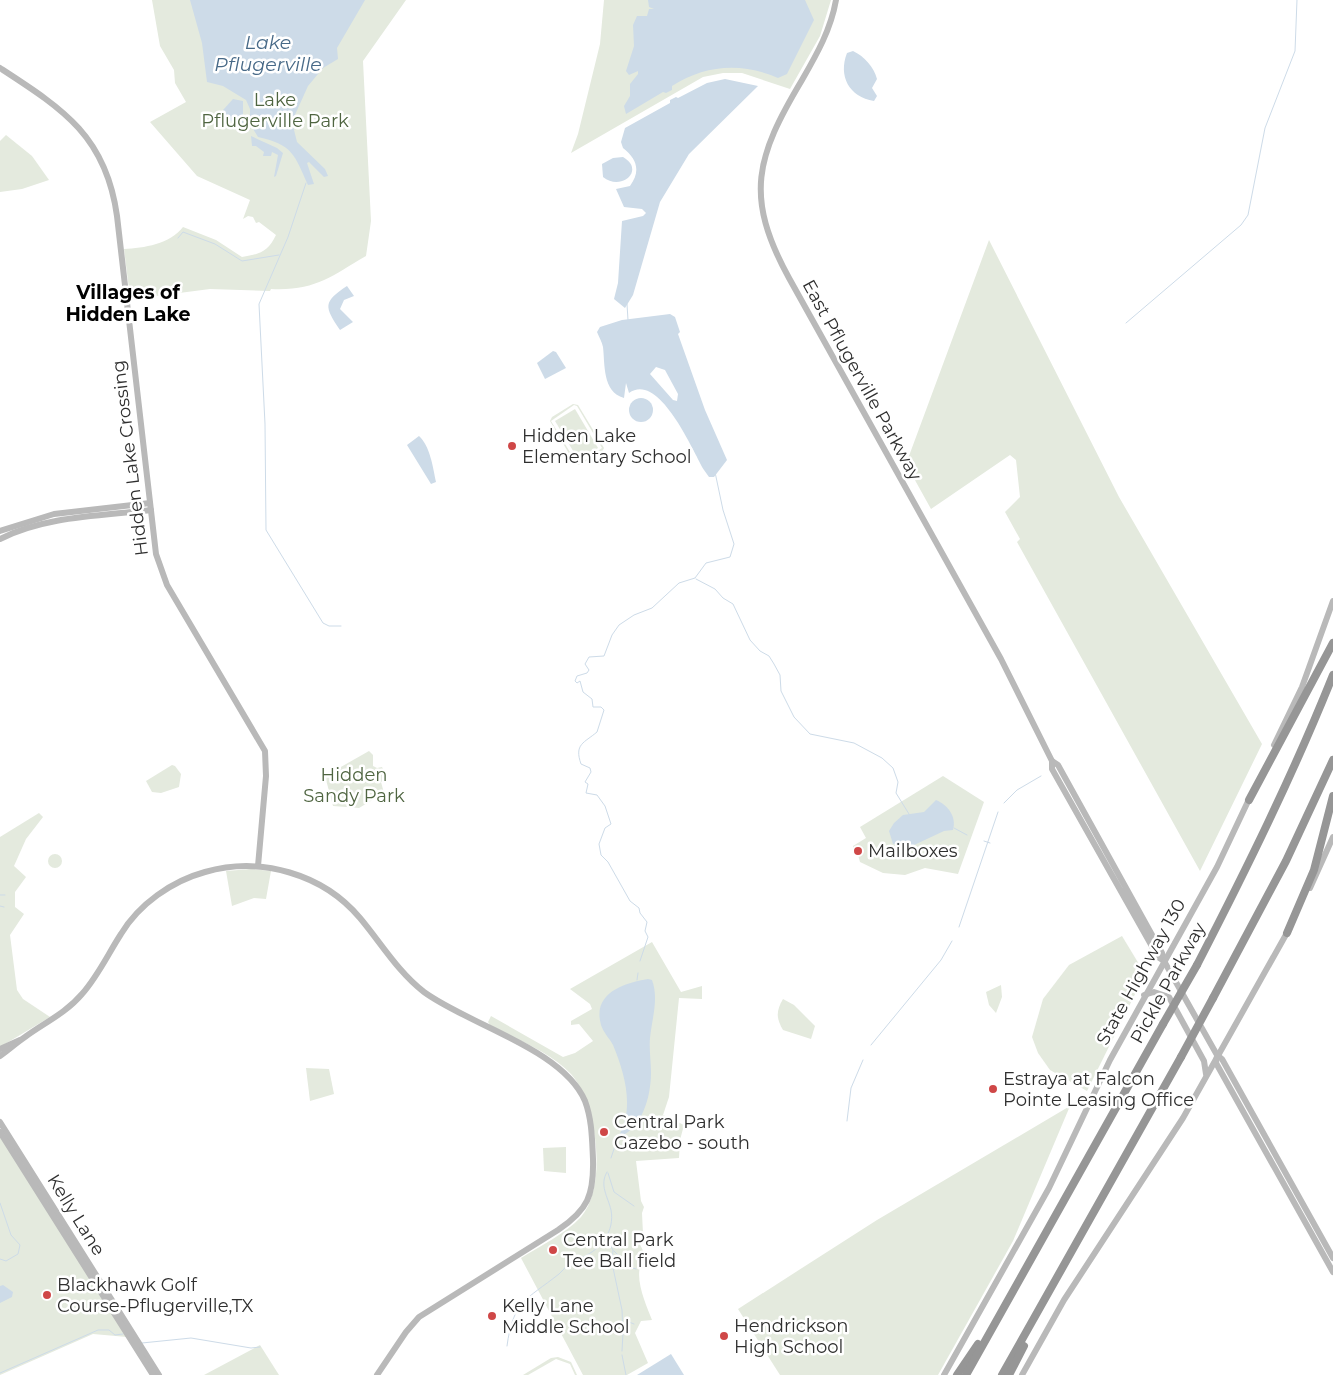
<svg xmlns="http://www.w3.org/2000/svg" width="1333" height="1375" font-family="Montserrat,sans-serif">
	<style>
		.green { fill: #e4eade; fill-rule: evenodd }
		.water { fill: #cddbe8; fill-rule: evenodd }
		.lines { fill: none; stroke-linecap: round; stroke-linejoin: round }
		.stream { stroke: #cddbe8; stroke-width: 1 }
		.secondary { stroke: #b9b9b9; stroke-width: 6 }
		.highway { stroke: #969696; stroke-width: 8 }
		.highway-bridge { stroke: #969696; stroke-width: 8 }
		.poi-dot { fill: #cf4747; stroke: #fff; stroke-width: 2 }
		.labels { text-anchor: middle; stroke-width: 5; stroke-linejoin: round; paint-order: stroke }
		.park-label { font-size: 18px; fill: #4f6541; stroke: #fff }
		.street-label { font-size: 18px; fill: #2f2f2f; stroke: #fff }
		.poi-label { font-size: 18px; fill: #2f2f2f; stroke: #fff; text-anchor: start }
		.water-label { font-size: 19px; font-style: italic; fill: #476987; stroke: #fff }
		.neighbourhood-label { font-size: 19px; font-weight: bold; fill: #000; stroke: #fff }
	</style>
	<rect width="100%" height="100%" fill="#fff"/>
	<!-- green -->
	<g class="green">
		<path d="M152,0H406L363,61L371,221L366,256C330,277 315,291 271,289L270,291L210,289L133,299L130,297L124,249C144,248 170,244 183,227L216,240L242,257C260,254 268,252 276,235L259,222L256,223L253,217L248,216L243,219L250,200L197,176L150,122L186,102L175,83L174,70L160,46Z"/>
		<polygon points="604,0 831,0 820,36 790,89 742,73 723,73 703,77 571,153 578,134 600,44"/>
		<polygon points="6,135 32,156 49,180 22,189 0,192 0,141"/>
		<polygon points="989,240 1119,497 1262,744 1200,871 1017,542 1020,539 1005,512 1020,497 1016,460 1010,455 931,509 906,464"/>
		<path d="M573,404L578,405L604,448L602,452L579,465L575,464L550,421L552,417ZM574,405L577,406L602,448L580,464L576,462L551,421Z"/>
		<polygon points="575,409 598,448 578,459 555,421"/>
		<polygon points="369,751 373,755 373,766 377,768 382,767 387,777 381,782 384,793 359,808 333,806 325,776"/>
		<polygon points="172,765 175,766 181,774 179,787 161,793 152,792 146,781"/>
		<polygon points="943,776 984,802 958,874 925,868 905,875 883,873 860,862 858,855 854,852 853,846 866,838 860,827"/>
		<polygon points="39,813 43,817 26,839 14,866 26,877 15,892 15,907 24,914 10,935 17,990 23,999 50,1017 0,1047 0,837"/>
		<circle cx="55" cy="861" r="7"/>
		<polygon points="251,869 271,871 266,899 254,898 232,906 226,871"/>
		<polygon points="1122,936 1145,974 1087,1091 1050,1070 1038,1053 1032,1037 1043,999 1069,965"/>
		<path d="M652,942L681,992L702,986V999L679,998L669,1097L663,1115L684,1125L680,1140L679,1158L636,1161L641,1201L644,1207L642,1213L643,1234L636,1236L646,1257C630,1271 646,1304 652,1320L641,1321L635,1333L648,1363L627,1375H583L521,1258C540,1246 565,1234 581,1217C608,1186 597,1103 571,1074C550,1052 517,1040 490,1025L488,1022L491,1016L563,1057L575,1053L593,1041L579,1024L571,1025V1021L592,1009L590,1004L570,989Z"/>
		<polygon points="1001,985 1002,997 996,1013 989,1005 986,992"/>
		<path d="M783,999L794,1005L815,1026L811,1039L783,1030C776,1018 776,1011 783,999Z"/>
		<polygon points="306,1068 329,1069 334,1094 310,1101"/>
		<polygon points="1070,1106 1013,1241 938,1375 780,1375 738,1309 877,1220"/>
		<polygon points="0,1132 127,1337 93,1334 0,1375"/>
		<polygon points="566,1147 566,1173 544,1171 543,1148"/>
		<polygon points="260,1345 279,1375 204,1375"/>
		<polygon points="558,1357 571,1362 577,1375 575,1375 570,1364 556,1359 528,1375 523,1375 551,1358"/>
	</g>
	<!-- water -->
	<g class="water">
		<path d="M190,0H365L337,48L338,59L323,68L308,86L294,117L293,126L297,142L325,169L328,176L324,177L309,162L307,163L314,184L308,185C294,154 293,145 258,137L250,124V109L246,100L223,86L207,82L202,43Z"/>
		<path d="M648,0H805L814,20L787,74L778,78C741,62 705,65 672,86V90L666,93L663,92L626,114L624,106L630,96V84L638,74V71L629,75L626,71L634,46L633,25L637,16H647L649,9H654L649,7Z"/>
		<path d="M853,51C864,56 874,67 877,79L872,88L877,96L874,101C849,97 838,76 847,53Z"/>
		<path d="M725,79L758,86L689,154L660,202L633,295L625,308L614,299L618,283L622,221L643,216L646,213L642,209L624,207L616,189L630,186C641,171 637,159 623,148L621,142L625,128L670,103V100L676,97L678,98L707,83Z"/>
		<polygon points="233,99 243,101 243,126 238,128 224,114 223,110"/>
		<polygon points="251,136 277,148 283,153 276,176 274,177 278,155 272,152 271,156 263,156 264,152 256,146 252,146"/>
		<path d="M623,157C646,170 621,192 603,177L602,164L613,158Z"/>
		<path d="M347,286L354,296L344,300L340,309L353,322L340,330C324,306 323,302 347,286Z"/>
		<path d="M670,314L675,317L680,332L678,334L705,410L727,460L714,477H709L704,470C693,451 659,371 629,393L626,383L624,398C602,392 605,363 603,347C602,342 599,337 597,332L600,327L622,320ZM656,367L665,370L678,394L677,401L673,400L650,374Z"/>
		<polygon points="553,351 556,352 566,368 545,379 537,363"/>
		<circle cx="641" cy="410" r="12"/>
		<path d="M419,436C430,446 433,467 436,482L431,484L407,445Z"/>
		<path d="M936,800C948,805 957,817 953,830L944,831L912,846L893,844L889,831L894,823L903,815L924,812Z"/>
		<path d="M648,979L652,980C659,999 652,1018 650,1038C649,1049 651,1061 651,1073C651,1096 642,1130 618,1137C635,1109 625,1074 613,1045C610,1039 603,1032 601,1025C592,993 624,983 648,979Z"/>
		<polygon points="3,1285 13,1292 12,1297 0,1303 0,1286"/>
		<polygon points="671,1354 684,1375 637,1375"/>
	</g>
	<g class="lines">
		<!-- stream -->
		<g class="stream">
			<polyline points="306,183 288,237 259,304 265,424 266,530 323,623 329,626 341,626"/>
			<polyline points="178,238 183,232 215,244 242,261 279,255"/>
			<polyline points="627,304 628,320"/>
			<polyline points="1126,323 1241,225 1248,215 1265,128 1295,51 1297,0"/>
			<polyline points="696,579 715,589 723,598 733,604 750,640 760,651 769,656 774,664 780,675 781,691 794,717 810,734 854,743 882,758 893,768 898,782 896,793 909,814"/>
			<polyline points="1004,803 1017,790 1041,776"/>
			<polyline points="954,828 967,835"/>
			<polyline points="984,841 990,843"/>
			<polyline points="0,895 5,895"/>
			<polyline points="0,906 4,907"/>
			<polyline points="959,927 998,812"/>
			<path d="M640,961L648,937L645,931L647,922L640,913L639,908L630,901L608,862L601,855L599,844L605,828L611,824L605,806L597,795L586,793L588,784L585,782L591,772L590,768L581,764C574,744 584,743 597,732L604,710L601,707H593L592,699L583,692L580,681L577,683L575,681L577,676L587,673L589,670L585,664L589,657L604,656L612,635L619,625L634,615L652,608L679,583L695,578L706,563L730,557L734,544L723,510L715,472"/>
			<polyline points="637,980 638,973"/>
			<polyline points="871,1045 941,960 952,941"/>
			<polyline points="847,1121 851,1088 863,1060"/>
			<polyline points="611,1158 618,1137"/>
			<polyline points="608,1173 614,1192 634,1206"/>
			<polyline points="0,1203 11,1235 20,1245 18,1254 6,1261 0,1259"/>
			<polyline points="607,1240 613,1250 612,1263 622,1310 623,1333 622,1351"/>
			<polyline points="614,1251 629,1266"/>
			<polyline points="633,1268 636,1269"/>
			<polyline points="629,1322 634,1324"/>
			<polyline points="142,1343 191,1338 251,1348 260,1347"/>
			<path d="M507,1346C513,1301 526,1300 559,1274C566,1268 570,1260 577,1255L583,1257C601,1249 615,1231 611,1210C608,1197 599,1185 607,1172"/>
			<polyline points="622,1355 626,1375"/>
			<polyline points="0,1373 98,1330 109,1330 115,1335 123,1334"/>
		</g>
		<!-- secondary -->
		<g class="secondary">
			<path d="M836,0C831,29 817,54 802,80C756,157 744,196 789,278L1001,659L1052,761"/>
			<path d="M0,68C63,109 106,136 117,216L156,554L167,585L265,751L266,776L258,866"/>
			<polyline points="0,531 54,514 150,503"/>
			<path d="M0,539C45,516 101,516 151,510"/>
			<polyline points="1274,745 1302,687 1333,601"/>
			<polygon points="1052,761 1058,765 1162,953 1164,961 1158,957 1052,769"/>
			<polyline points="1310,888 1333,837"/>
			<polyline points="1164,961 1217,1055 1222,1059 1333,1258"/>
			<polyline points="1144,995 1154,992 1169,997 1204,1061 1206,1074"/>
			<polyline points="0,1049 20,1040"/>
			<path d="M0,1056C9,1050 16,1043 25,1037C44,1023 66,1013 82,994C98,976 108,954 121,934C139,904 172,881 205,872C261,856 323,874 360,918C381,943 398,972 424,992C469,1025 563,1049 585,1101C592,1120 592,1139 593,1159C594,1195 588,1210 558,1230L419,1317L406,1332L377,1375"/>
			<polyline points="1217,1056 1216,1063 1333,1272"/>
			<polyline points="0,1122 159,1375"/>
			<polyline points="0,1132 153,1375"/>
			<polyline points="944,1375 1049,1188 1110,1060 1217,867 1251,795"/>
			<polyline points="1022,1375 1064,1300 1183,1118 1288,931"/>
		</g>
		<!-- highway -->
		<g class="highway">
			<polyline points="1249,800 1333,643"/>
			<polyline points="1287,933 1314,870 1333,796"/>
			<path d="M1197,965C1246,870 1293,775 1333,675"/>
			<polyline points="1213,998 1286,861 1333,760"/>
			<polyline points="957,1375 978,1344"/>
			<polyline points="966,1375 1163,1024"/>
			<polyline points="1002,1375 1181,1057"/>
			<polyline points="1009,1375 1024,1346"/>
		</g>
		<!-- highway-bridge -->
		<g class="highway-bridge">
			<polyline points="1163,1024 1197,965"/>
			<polyline points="1181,1057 1213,998"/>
		</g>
	</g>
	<!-- markers -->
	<g class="poi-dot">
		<circle cx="512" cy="446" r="5"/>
		<circle cx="858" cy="851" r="5"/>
		<circle cx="993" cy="1089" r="5"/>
		<circle cx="604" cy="1132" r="5"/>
		<circle cx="553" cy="1250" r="5"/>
		<circle cx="47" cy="1295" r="5"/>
		<circle cx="492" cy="1316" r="5"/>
		<circle cx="724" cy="1336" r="5"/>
	</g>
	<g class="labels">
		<!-- park labels -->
		<g class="park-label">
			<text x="275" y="106">Lake<tspan x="275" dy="21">Pflugerville Park</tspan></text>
			<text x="354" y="781">Hidden<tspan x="354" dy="21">Sandy Park</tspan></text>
		</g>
		<!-- street labels -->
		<g class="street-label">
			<text transform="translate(862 380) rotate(61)" y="6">East Pflugerville Parkway</text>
			<text transform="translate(130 458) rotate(-97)" y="6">Hidden Lake Crossing</text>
			<text transform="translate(1141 972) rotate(-61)" y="6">State Highway 130</text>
			<text transform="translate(1168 983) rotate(-61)" y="6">Pickle Parkway</text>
			<text transform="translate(76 1215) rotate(58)" y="6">Kelly Lane</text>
		</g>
		<!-- poi labels -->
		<g class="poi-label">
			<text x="522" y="442">Hidden Lake<tspan x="522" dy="21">Elementary School</tspan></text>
			<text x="868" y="857">Mailboxes</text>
			<text x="1003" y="1085">Estraya at Falcon<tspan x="1003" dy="21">Pointe Leasing Office</tspan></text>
			<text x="614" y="1128">Central Park<tspan x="614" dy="21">Gazebo - south</tspan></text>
			<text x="563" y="1246">Central Park<tspan x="563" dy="21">Tee Ball field</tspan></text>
			<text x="57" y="1291">Blackhawk Golf<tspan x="57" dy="21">Course-Pflugerville,TX</tspan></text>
			<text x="502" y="1312">Kelly Lane<tspan x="502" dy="21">Middle School</tspan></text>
			<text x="734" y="1332">Hendrickson<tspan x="734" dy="21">High School</tspan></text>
		</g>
		<!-- water labels -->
		<g class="water-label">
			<text x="268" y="49">Lake<tspan x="268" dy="22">Pflugerville</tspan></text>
		</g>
		<!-- neighbourhood labels -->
		<g class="neighbourhood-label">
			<text x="128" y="299">Villages of<tspan x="128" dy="22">Hidden Lake</tspan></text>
		</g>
	</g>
</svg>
